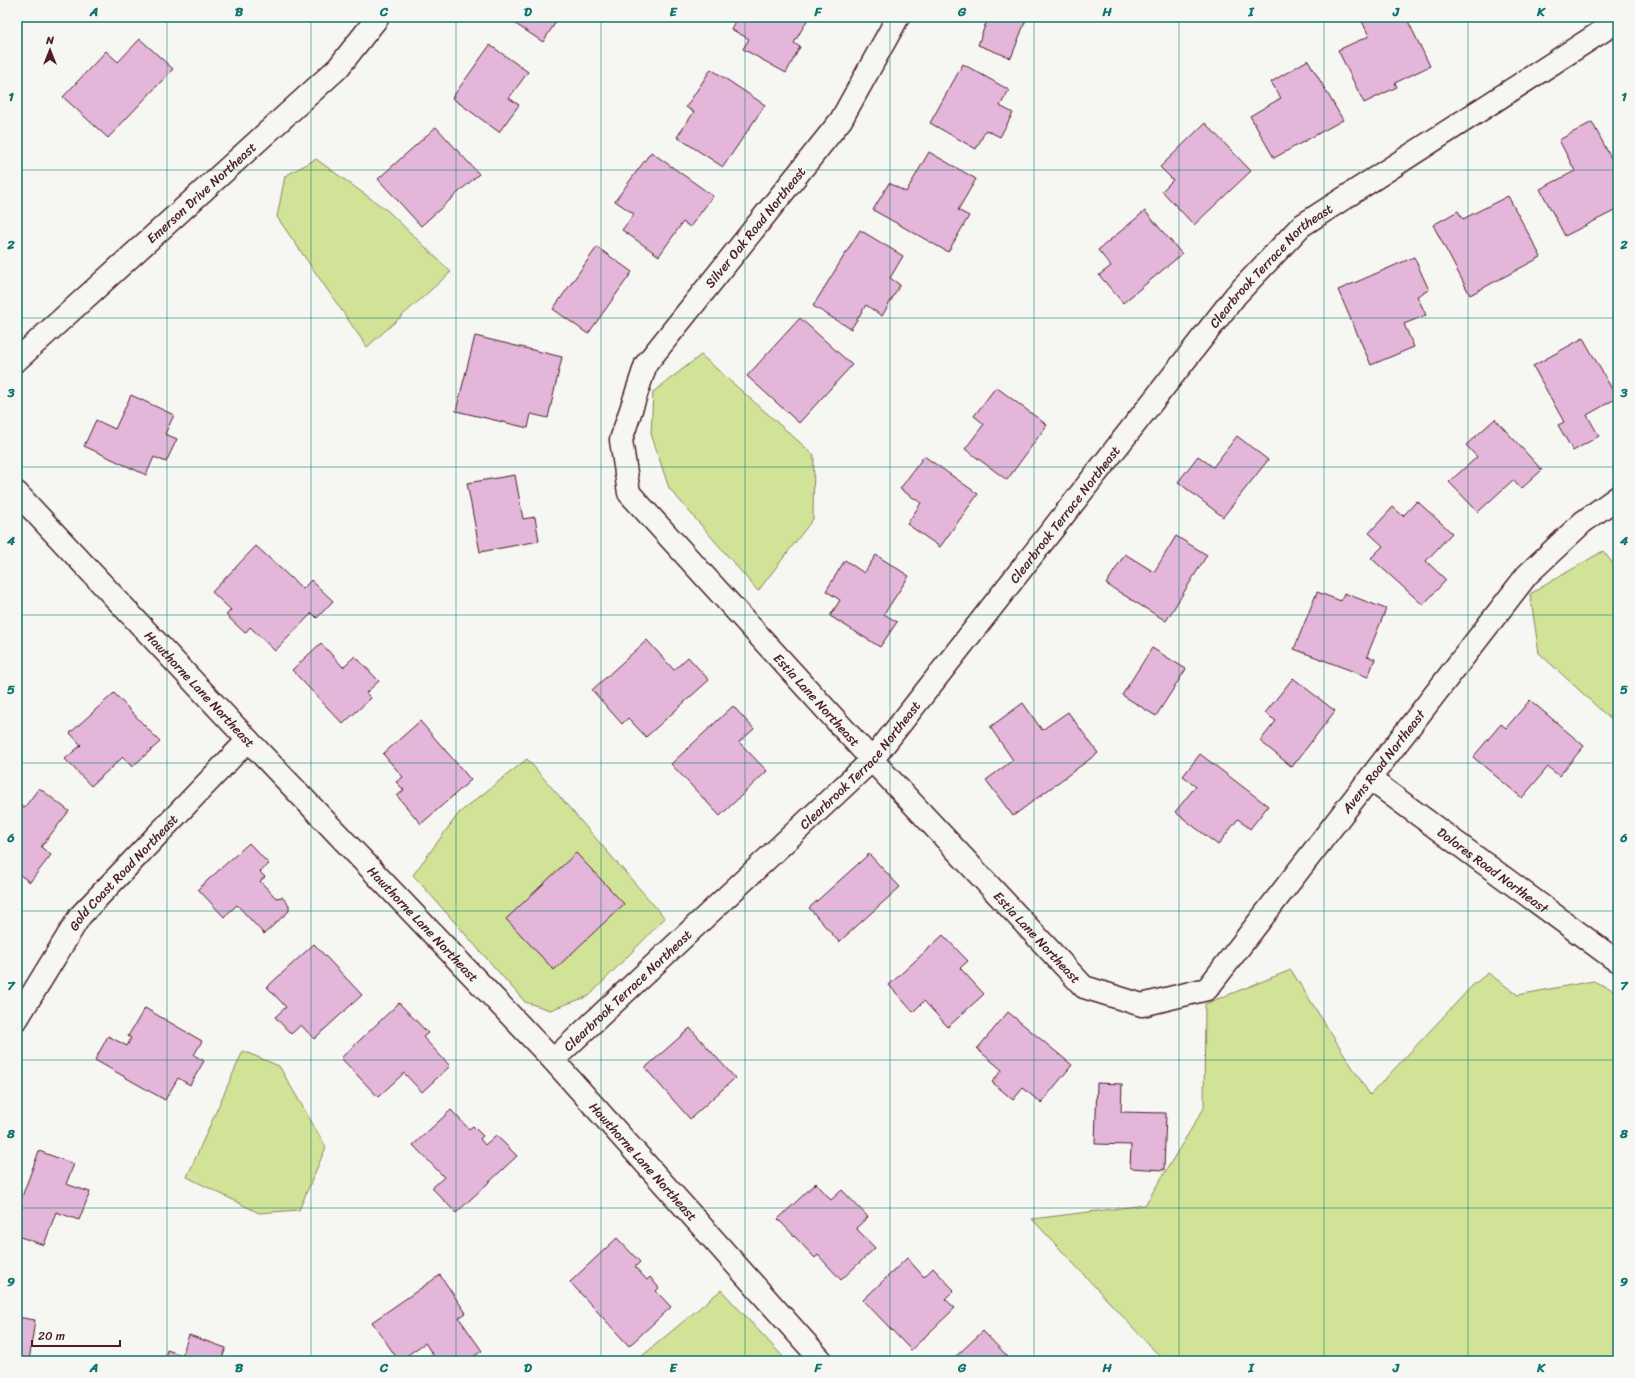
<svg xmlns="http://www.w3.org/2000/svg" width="1635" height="1378" font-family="Sriracha,sans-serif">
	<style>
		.green { fill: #d1e397; stroke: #8e8161 }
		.building { fill: #e3b6da; stroke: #4a1f2b }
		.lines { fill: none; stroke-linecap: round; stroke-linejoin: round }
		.minor-casing { stroke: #4a1f2b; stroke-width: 25 }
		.tertiary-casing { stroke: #4a1f2b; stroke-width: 25 }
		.minor { stroke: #f6f6f2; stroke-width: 22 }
		.tertiary { stroke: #f6f6f2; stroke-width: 22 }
		.grid { fill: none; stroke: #0f766e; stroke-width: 1; stroke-opacity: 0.55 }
		.labels { text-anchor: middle; stroke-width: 3; stroke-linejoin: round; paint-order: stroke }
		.street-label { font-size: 13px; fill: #4a1f2b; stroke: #f6f6f2 }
		.neatline { fill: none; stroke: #0f766e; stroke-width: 1.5 }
		.grid-label { font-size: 13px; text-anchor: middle; font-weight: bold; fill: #0f766e }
	</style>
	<rect width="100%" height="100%" fill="#f6f6f2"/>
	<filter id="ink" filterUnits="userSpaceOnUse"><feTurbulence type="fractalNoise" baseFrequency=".025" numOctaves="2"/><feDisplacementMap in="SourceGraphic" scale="8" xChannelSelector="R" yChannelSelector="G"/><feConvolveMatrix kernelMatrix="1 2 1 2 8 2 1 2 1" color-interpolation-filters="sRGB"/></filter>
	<g filter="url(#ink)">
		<!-- green -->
		<g class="green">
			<polygon points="316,159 388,211 451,272 367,347 277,217 285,176"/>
			<polygon points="701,355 814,455 813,519 758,591 669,488 651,434 653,392"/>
			<polygon points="1603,551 1618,570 1618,726 1539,653 1530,594"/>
			<polygon points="527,759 665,918 589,996 550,1010 525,1002 413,875 459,813"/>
			<polygon points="1291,970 1370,1095 1472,986 1488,973 1518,995 1593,981 1618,992 1618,1361 1164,1361 1032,1219 1145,1205 1204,1108 1205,1004"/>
			<polygon points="243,1051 279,1066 326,1147 299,1210 259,1213 187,1177"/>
			<polygon points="721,1290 787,1361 636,1361"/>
		</g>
		<!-- building -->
		<g class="building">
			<polygon points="518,17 559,17 543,42 514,23"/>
			<polygon points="737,17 809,17 794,43 800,47 786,73 743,49 749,39 731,29"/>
			<polygon points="988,17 1027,17 1011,58 978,45"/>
			<polygon points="1360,17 1406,17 1430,66 1395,83 1397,87 1364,103 1338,50 1369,36"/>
			<polygon points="140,39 173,69 108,138 63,97 106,51 118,62"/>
			<polygon points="490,45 528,72 509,98 519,105 499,132 452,98"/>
			<polygon points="1308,60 1343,120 1274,158 1250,116 1281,98 1271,82"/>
			<polygon points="963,64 1009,90 1000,106 1013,113 1000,137 986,130 976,149 930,123"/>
			<polygon points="711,69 765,105 723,167 677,137 694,112 686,107"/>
			<polygon points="1592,122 1618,171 1618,209 1565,236 1540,189 1575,171 1559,140"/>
			<polygon points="1205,123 1251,171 1194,225 1162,191 1173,180 1160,167"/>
			<polygon points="436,127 479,174 421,226 378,179"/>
			<polygon points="651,152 713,196 690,227 683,222 659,256 622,230 634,214 615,201"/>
			<polygon points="929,152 976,179 958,210 969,216 948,252 873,210 889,183 906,192"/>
			<polygon points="1508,196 1541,257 1470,295 1433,225 1458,211 1463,219"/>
			<polygon points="1145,211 1182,254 1123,303 1099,275 1111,266 1098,250"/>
			<polygon points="860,230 903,256 890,278 900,285 882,316 866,305 851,329 813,306"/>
			<polygon points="597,247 632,272 588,334 553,309"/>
			<polygon points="1414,257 1429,290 1417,296 1426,315 1404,324 1414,347 1371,365 1338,290"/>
			<polygon points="800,318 852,365 799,423 747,376"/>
			<polygon points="475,336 562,357 548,418 531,414 528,428 456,411"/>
			<polygon points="1583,338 1617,398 1587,415 1599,436 1573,451 1558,425 1564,422 1533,366"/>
			<polygon points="996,387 1047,425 1007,480 965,449 984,424 974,416"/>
			<polygon points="131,395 174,415 165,434 177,439 166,462 154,457 146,475 84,446 96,420 115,429"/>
			<polygon points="1495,419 1542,470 1521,489 1513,480 1478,512 1449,482 1477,457 1466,445"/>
			<polygon points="1237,436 1268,460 1223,517 1178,482 1198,456 1213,467"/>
			<polygon points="924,456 978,494 940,547 907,524 921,503 900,489"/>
			<polygon points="515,475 523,519 535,517 539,541 480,552 467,483"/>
			<polygon points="1417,501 1452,533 1426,561 1446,580 1423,605 1371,558 1383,546 1369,533 1393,507 1403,516"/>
			<polygon points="1176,536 1207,555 1166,621 1106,584 1125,554 1154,572"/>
			<polygon points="256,546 303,589 311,580 333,601 317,618 312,613 275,651 250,627 245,633 226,615 231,610 212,592"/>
			<polygon points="876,555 909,576 884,614 897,622 880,647 830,616 840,600 826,591 845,560 864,573"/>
			<polygon points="1317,592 1341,601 1344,593 1386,609 1367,656 1375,659 1368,677 1294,649"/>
			<polygon points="647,640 674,670 688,657 709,680 646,737 628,718 622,724 592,690"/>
			<polygon points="321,643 343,667 355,656 379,681 366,693 371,698 343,724 292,670"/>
			<polygon points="1152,648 1186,669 1156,716 1122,695"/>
			<polygon points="1293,678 1335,711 1292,767 1260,741 1276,721 1265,713"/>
			<polygon points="114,693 160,742 132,767 123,757 91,786 65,759 81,745 70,733"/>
			<polygon points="1530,700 1584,746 1559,776 1548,767 1522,798 1473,757 1501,724 1506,728"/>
			<polygon points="1023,703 1042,730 1068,712 1098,753 1013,816 986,780 1013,760 990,727"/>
			<polygon points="733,706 754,729 739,742 767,771 720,816 671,764"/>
			<polygon points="420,721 471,780 421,824 397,796 404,790 396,782 403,777 383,754"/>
			<polygon points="1200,754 1268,806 1250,829 1238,819 1218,845 1175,812 1196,786 1183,776"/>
			<polygon points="39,788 69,811 41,847 51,855 30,882 17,873 17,802 24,808"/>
			<polygon points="249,843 269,864 260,872 265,877 260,881 276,898 282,897 289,905 289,911 264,934 237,905 224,917 198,889"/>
			<polygon points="576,853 624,904 554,970 506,919"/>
			<polygon points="869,854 900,887 839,942 809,908"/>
			<polygon points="943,935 968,961 960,968 984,994 948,1027 924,1001 913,1012 889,985"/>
			<polygon points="314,944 362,995 314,1039 301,1025 291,1034 275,1017 286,1007 267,987"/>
			<polygon points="399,1003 428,1033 423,1037 450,1066 422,1092 404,1073 378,1097 341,1058"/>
			<polygon points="145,1008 202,1041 194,1055 204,1061 190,1085 178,1078 165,1100 95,1060 108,1036 127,1046 131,1038 128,1036"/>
			<polygon points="1008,1012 1072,1065 1041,1103 1023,1088 1013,1100 992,1082 1002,1070 977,1049"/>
			<polygon points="690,1028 735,1078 690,1119 645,1068"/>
			<polygon points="1097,1083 1122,1084 1121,1112 1166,1113 1164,1170 1130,1168 1131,1145 1095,1144"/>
			<polygon points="451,1110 469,1129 473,1126 483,1136 480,1139 485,1145 496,1135 517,1156 456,1213 432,1188 444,1177 413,1145"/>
			<polygon points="39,1151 74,1164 66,1184 90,1192 79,1220 56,1212 44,1245 17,1236 17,1210"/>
			<polygon points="816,1183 831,1200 842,1190 868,1217 856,1228 875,1248 841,1280 818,1255 815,1258 778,1219"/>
			<polygon points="617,1238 640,1262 635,1267 647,1280 650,1277 659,1288 656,1291 671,1307 629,1346 570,1282"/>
			<polygon points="907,1258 924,1277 933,1268 954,1290 945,1299 955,1308 911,1350 863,1300"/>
			<polygon points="440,1275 466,1313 459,1318 482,1351 467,1361 437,1361 425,1343 399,1361 372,1322"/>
			<polygon points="17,1317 35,1320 29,1361 17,1361"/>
			<polygon points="983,1331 1008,1357 1004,1361 951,1361"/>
			<polygon points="189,1335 226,1348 221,1361 164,1361 167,1350 182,1355"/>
		</g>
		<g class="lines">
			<defs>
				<g id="minor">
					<path id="s1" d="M898,17L841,120L646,364L621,440L629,493L872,760L1084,987L1142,1005L1207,989L1527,575L1583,522L1618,497"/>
					<path id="s2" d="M17,493L248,740L553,1060L822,1361"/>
					<path id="s3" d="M1370,779L1614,959L1618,960"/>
					<path id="s4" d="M17,1019L80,916L248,740"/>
					<path id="s5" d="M553,1060L872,760L1236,295L1301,226L1618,21"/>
				</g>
				<g id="tertiary">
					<path id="s6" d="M17,360L338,68L378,17"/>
				</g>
			</defs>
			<!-- minor casing -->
			<use href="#minor" class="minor-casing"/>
			<!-- tertiary casing -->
			<use href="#tertiary" class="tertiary-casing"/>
			<!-- minor -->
			<use href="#minor" class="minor"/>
			<!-- tertiary -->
			<use href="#tertiary" class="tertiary"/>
		</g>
	</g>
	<!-- grid -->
	<path class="grid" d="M167,17V1361M311,17V1361M456,17V1361M601,17V1361M745,17V1361M890,17V1361M1034,17V1361M1179,17V1361M1324,17V1361M1468,17V1361M17,170H1618M17,318H1618M17,467H1618M17,615H1618M17,763H1618M17,911H1618M17,1060H1618M17,1208H1618"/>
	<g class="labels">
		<!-- street labels -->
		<g class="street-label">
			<text dy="5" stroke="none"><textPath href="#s6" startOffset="249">Emerson Drive Northeast</textPath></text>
			<text transform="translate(755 227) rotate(-51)" y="5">Silver Oak Road Northeast</text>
			<text dy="5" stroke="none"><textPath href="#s5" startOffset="1074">Clearbrook Terrace Northeast</textPath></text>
			<text dy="5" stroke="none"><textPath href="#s5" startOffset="750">Clearbrook Terrace Northeast</textPath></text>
			<text dy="5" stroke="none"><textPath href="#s2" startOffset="268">Hawthorne Lane Northeast</textPath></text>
			<text dy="5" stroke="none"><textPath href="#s1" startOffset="843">Estia Lane Northeast</textPath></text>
			<text dy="5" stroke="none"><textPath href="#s1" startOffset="1651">Avens Road Northeast</textPath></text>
			<text dy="5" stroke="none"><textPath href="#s5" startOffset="426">Clearbrook Terrace Northeast</textPath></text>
			<text dy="5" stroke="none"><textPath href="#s3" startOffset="153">Dolores Road Northeast</textPath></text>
			<text dy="5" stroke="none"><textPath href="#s4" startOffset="182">Gold Coast Road Northeast</textPath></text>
			<text dy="5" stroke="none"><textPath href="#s2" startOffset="592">Hawthorne Lane Northeast</textPath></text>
			<text dy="5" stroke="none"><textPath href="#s1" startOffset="1167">Estia Lane Northeast</textPath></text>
			<text dy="5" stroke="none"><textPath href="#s5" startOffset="102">Clearbrook Terrace Northeast</textPath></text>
			<text dy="5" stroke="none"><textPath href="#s2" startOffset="916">Hawthorne Lane Northeast</textPath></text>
		</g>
	</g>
	<!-- margin -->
	<rect width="1635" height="1378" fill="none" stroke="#f6f6f2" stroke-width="44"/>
	<!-- north arrow -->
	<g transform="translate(50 50)" stroke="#f6f6f2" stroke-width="3" paint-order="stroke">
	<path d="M0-3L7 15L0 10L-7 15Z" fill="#4a1f2b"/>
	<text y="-6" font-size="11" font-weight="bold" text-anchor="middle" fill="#4a1f2b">N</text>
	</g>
	<!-- scale -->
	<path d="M32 1340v6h88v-6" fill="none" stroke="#4a1f2b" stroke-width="2"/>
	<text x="38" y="1340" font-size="12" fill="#4a1f2b" stroke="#f6f6f2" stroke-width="3" paint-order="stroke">20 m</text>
	<rect x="22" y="22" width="1591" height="1334" class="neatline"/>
	<g class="grid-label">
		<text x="94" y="16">A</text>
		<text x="239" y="16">B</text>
		<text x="384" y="16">C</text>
		<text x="528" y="16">D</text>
		<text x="673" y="16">E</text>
		<text x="818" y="16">F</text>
		<text x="962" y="16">G</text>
		<text x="1107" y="16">H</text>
		<text x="1251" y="16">I</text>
		<text x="1396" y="16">J</text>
		<text x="1541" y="16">K</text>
		<text x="11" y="101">1</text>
		<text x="1624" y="101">1</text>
		<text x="11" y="249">2</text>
		<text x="1624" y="249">2</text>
		<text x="11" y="397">3</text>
		<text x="1624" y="397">3</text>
		<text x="11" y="545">4</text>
		<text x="1624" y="545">4</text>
		<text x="11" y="694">5</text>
		<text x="1624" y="694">5</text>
		<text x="11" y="842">6</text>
		<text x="1624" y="842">6</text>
		<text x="11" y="990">7</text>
		<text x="1624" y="990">7</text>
		<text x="11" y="1138">8</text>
		<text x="1624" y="1138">8</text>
		<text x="11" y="1286">9</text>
		<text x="1624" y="1286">9</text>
		<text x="94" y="1372">A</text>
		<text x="239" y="1372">B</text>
		<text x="384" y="1372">C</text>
		<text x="528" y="1372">D</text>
		<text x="673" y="1372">E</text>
		<text x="818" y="1372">F</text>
		<text x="962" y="1372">G</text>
		<text x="1107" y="1372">H</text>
		<text x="1251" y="1372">I</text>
		<text x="1396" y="1372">J</text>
		<text x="1541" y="1372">K</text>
	</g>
</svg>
